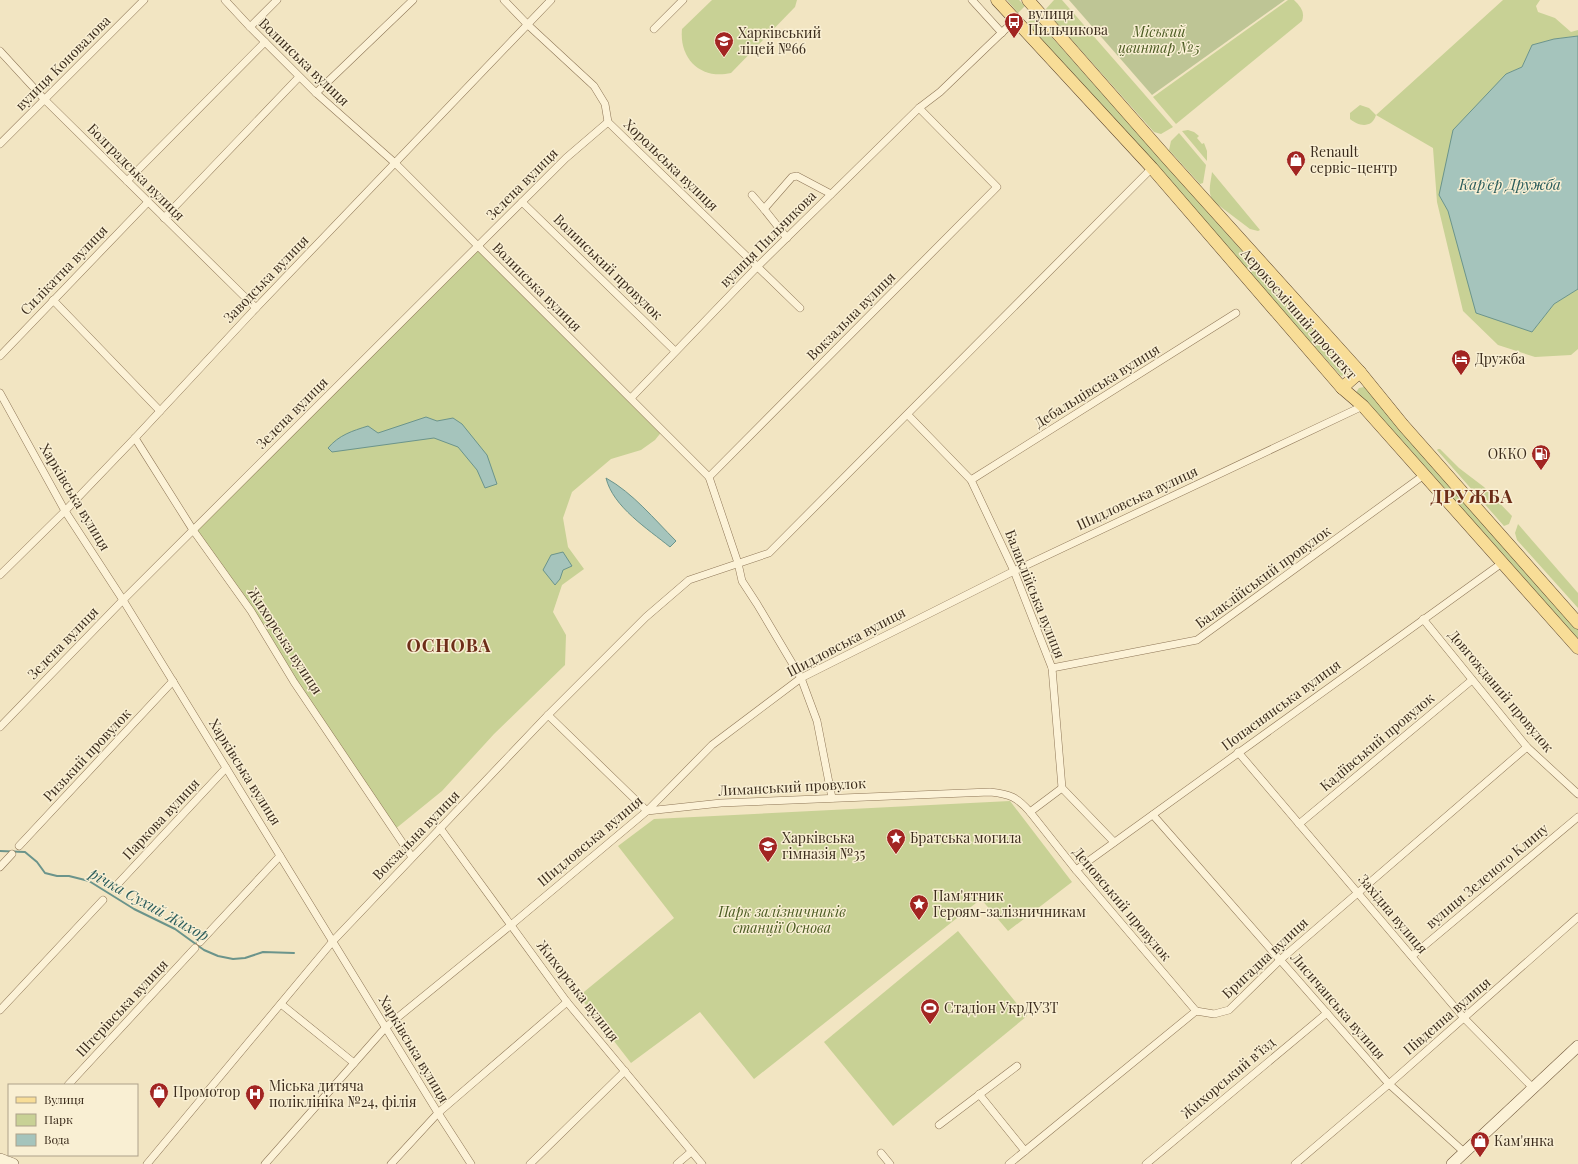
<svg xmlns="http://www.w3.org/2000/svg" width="1578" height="1164" font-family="'Playfair Display',serif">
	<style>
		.green { fill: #c8d195 }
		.cemetery { fill: #bec595 }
		.water { fill: #a5c4bc; stroke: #6b948b }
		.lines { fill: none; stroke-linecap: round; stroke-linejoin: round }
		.stream { stroke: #6b948b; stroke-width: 2 }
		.street-casing { stroke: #8e7657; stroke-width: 8 }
		.secondary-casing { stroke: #70573b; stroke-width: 12 }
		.primary-casing { stroke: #5b442c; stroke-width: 13 }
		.street { stroke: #fcf2d7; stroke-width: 7 }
		.secondary { stroke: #fcf2d7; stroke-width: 11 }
		.primary { stroke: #f8dd97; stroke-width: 12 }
		.labels { text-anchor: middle; stroke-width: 3; stroke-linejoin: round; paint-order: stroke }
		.poi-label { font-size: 14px; fill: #3c2d1d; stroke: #f9efd3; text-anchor: start }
		.park-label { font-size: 14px; font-style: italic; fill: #4b5b22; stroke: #f9efd3 }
		.street-label { font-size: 14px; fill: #3c2d1d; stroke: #f9efd3 }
		.water-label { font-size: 15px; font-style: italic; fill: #2b5d5c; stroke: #f9efd3 }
		.district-label { font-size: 18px; font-weight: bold; letter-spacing: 1px; fill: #6d2d18; stroke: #f9efd3 }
	</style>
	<rect width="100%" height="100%" fill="#f2e5c2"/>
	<!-- green -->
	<g class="green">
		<path d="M712,0H797L795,7L731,73C701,80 679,59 682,29Z"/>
		<polygon points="1007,0 1019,0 1025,6 1018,13"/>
		<polygon points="1054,0 1062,0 1173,127 1161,134 1154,132 1045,10"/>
		<path d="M1288,0H1294C1301,7 1305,12 1302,21L1176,124L1153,97Z"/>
		<path d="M1503,0H1540L1536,6L1538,12L1555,18L1571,32L1578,30V36L1554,39L1532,45L1522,67L1506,74L1489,94L1439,195L1448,211L1532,332L1554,304L1578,289V349L1571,355L1535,357L1498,345L1463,311L1437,202L1433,148L1376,115C1372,129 1358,126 1350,119V113L1360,105L1369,108L1376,115Z"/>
		<polygon points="1034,17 1347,369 1347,374 1341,376 1026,24"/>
		<polygon points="1188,130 1194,132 1199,136 1197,138 1202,144 1204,143 1207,151 1207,161 1182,131"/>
		<polygon points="1179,133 1206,165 1203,183 1200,184 1169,150 1171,141"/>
		<path d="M1212,172L1260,230L1258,231L1250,229L1213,201C1207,192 1211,182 1212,172Z"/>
		<polygon points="478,247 663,430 655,440 641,450 611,459 572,492 563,518 568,547 584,569 562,585 553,612 566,635 565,665 494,734 442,791 394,830 193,530"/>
		<polygon points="1364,387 1578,629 1578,642 1355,394 1359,388"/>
		<polygon points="1438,449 1440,449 1459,468 1484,487 1512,516 1509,524 1504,526 1437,450"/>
		<polygon points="1518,524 1578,593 1578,608 1517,540 1515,533"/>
		<polygon points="1010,801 1072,882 1008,931 981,899 754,1079 700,1012 631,1063 579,996 674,918 618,846 654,819"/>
		<polygon points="958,931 1027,1016 893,1126 824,1042"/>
	</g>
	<!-- cemetery -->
	<polygon class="cemetery" points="1069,0 1285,0 1152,95"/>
	<!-- water -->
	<g class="water">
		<polygon points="1578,36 1578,289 1554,304 1532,332 1476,313 1448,211 1439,195 1453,130 1506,74 1522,67 1532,45 1554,39"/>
		<path d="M426,417L437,421L453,418L462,424L487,455L497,484L485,488L477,470L458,447L434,438L332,452L328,448C339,435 352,431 368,426L378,433Z"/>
		<path d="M606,478C633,493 654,519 676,541L670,547C648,529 613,507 606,478Z"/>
		<polygon points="563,552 572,566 563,570 560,579 555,585 543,570 551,555"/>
	</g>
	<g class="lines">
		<!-- stream -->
		<polyline class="stream" points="0,851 25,852 37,862 45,873 57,876 69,876 89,881 134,909 175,929 204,950 218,956 233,959 245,958 263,952 294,953"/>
		<defs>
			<g id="street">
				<polyline points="225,0 250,27 316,93 395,163 709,477"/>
				<polyline points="504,0 528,25 594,86 605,104 608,122 800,308"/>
				<polyline points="972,0 1002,33"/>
				<polyline points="250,27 277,0"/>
				<polyline points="654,29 683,0"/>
				<polyline points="0,51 45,100 256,308"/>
				<polyline points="316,93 413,0"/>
				<polyline points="0,144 144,0"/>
				<polyline points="127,181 265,42"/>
				<polyline points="752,195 764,209"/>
				<polyline points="522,202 675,351"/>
				<polyline points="164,218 299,77"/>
				<polyline points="787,238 764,209 792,177 797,176 831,194"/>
				<polyline points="53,300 160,411"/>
				<polyline points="0,356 148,202"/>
				<polyline points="0,393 65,511 123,600 438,1113 471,1164"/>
				<polyline points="631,398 758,266 919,108 940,92 1015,20"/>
				<polyline points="908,415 971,480 1014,571 1052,668 1062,788 1114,842"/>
				<polyline points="135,438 193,530 251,611 294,682 412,857"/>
				<polyline points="971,480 1236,313"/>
				<polyline points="0,575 65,511 135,438 256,308 551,0"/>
				<polyline points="1423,619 1527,747 1578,794"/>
				<polyline points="1052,668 1197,640 1424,475"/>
				<path d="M548,715L647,811L721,803L990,792C1010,794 1017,797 1030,812L1062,788"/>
				<polyline points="0,727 123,600 566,158 608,122"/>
				<polyline points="1238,752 1464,1018 1533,1088"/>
				<polyline points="832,798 817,721 801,678 757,604 742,581 738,563 709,477 997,187 919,108"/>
				<polyline points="1030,812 1076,870 1196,1011"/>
				<polyline points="1153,815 1389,1084 1464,1152"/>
				<polyline points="1299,824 1472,680"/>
				<polyline points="440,828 567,1002 702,1164"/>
				<polyline points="19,846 173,681"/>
				<polyline points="0,867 12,854"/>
				<polyline points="1076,870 1502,563"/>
				<polyline points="114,888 226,768"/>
				<polyline points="200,942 280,856"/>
				<polyline points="1412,956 1578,817"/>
				<polyline points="281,1004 354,1063"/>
				<polyline points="0,1010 103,900"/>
				<polyline points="68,1085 195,948"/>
				<polyline points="979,1094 1025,1151"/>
				<polyline points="939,1125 1017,1066"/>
				<polyline points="881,1153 890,1164"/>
				<polyline points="147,1164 333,941 548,715 646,617 689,580 769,553 1152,168"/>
				<polyline points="265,1164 386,1027 511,925 647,811 712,745 801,678 1014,571 1363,406"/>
				<polyline points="391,1164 438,1113 567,1002"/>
				<polyline points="530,1164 625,1071"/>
				<polyline points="677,1164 691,1152"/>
				<polyline points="1009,1164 1196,1011 1214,1014 1229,1010 1280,960 1527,747"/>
				<polyline points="1146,1164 1327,1013"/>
				<polyline points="1295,1164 1389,1084 1578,917"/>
			</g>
			<g id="secondary">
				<polyline points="0,1159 13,1164"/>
				<polyline points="1452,1164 1578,1046"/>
			</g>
			<g id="primary">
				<polyline points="997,0 1152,168 1342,388 1363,406 1578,648"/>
				<polyline points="1028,0 1167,158 1360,372 1403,425 1578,623"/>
				<polyline points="1342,388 1360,372"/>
			</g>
		</defs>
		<!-- street casing -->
		<use href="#street" class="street-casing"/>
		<!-- secondary casing -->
		<use href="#secondary" class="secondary-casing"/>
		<!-- primary casing -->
		<use href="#primary" class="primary-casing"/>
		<!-- street -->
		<use href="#street" class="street"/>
		<!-- secondary -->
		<use href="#secondary" class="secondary"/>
		<!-- primary -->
		<use href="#primary" class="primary"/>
	</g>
	<!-- icons -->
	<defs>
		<symbol id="bus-pin" viewBox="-11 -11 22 30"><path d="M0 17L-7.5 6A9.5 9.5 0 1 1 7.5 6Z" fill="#a22522" stroke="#f9efd3"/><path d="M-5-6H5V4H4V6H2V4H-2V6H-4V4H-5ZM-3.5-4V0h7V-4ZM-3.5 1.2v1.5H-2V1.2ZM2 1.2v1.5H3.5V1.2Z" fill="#fff"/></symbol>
		<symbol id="school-pin" viewBox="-11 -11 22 30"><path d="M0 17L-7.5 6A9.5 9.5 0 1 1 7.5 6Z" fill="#a22522" stroke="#f9efd3"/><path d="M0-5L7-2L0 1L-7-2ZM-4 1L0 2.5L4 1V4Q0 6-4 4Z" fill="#fff"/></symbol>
		<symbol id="shop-pin" viewBox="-11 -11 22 30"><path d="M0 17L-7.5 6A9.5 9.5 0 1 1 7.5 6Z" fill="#a22522" stroke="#f9efd3"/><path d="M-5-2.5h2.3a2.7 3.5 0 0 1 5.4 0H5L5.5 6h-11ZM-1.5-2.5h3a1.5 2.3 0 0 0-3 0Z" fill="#fff"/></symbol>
		<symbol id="hotel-pin" viewBox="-11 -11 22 30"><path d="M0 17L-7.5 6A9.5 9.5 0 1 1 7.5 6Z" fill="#a22522" stroke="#f9efd3"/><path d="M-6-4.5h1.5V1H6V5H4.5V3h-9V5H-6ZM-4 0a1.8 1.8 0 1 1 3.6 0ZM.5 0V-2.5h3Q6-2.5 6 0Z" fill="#fff"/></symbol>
		<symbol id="fuel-pin" viewBox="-11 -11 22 30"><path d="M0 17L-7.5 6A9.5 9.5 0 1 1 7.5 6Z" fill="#a22522" stroke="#f9efd3"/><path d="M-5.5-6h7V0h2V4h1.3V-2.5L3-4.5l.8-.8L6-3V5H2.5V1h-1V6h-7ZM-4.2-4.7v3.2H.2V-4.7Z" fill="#fff"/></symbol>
		<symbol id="sight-pin" viewBox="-11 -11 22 30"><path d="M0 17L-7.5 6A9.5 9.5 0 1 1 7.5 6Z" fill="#a22522" stroke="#f9efd3"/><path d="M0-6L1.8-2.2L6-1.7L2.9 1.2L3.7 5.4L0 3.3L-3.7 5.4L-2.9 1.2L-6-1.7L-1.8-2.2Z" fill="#fff"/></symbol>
		<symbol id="stadium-pin" viewBox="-11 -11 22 30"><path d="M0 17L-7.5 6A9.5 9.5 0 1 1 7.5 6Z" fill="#a22522" stroke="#f9efd3"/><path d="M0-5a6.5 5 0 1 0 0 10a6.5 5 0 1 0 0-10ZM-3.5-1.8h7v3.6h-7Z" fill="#fff"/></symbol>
		<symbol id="hospital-pin" viewBox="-11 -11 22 30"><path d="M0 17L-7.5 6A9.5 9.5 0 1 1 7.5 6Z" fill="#a22522" stroke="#f9efd3"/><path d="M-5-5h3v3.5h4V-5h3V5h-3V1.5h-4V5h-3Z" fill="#fff"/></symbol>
	</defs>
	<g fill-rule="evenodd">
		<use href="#bus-pin" x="1003" y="11" width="22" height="30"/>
		<use href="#school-pin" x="713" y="30" width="22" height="30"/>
		<use href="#shop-pin" x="1285" y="149" width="22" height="30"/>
		<use href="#hotel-pin" x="1450" y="348" width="22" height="30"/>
		<use href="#fuel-pin" x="1530" y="443" width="22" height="30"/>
		<use href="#sight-pin" x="885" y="827" width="22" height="30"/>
		<use href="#school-pin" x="757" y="835" width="22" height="30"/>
		<use href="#sight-pin" x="908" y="893" width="22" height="30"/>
		<use href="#stadium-pin" x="919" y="997" width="22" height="30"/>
		<use href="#shop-pin" x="148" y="1081" width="22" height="30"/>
		<use href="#hospital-pin" x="244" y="1083" width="22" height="30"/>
		<use href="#shop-pin" x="1469" y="1130" width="22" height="30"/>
	</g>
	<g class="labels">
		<!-- poi labels -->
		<g class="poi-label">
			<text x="1028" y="19">вулиця<tspan x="1028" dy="16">Пильчикова</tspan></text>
			<text x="738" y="38">Харківський<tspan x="738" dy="16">ліцей №66</tspan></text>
			<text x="1310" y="157">Renault<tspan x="1310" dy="16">сервіс-центр</tspan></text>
			<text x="1475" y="364">Дружба</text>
			<text x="1527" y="459" text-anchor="end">ОККО</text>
			<text x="782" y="843">Харківська<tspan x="782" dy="16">гімназія №35</tspan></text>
			<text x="910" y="843">Братська могила</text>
			<text x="933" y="901">Пам'ятник<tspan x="933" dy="16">Героям-залізничникам</tspan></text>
			<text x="944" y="1013">Стадіон УкрДУЗТ</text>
			<text x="269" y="1091">Міська дитяча<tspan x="269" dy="16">поліклініка №24, філія</tspan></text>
			<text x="173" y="1097">Промотор</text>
			<text x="1494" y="1146">Кам'янка</text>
		</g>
		<!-- park labels -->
		<g class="park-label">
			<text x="1159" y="37">Міський<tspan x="1159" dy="16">цвинтар №5</tspan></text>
			<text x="782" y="917">Парк залізничників<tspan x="782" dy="16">станції Основа</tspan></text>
		</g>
		<!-- street labels -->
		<g class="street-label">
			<text transform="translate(304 62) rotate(44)" y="5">Волинська вулиця</text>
			<text transform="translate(63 63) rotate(-45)" y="5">вулиця Коновалова</text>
			<text transform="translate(671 165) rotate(44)" y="5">Хорольська вулиця</text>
			<text transform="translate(136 172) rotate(45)" y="5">Болградська вулиця</text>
			<text transform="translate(522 184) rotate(-45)" y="5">Зелена вулиця</text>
			<text transform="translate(768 239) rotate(-45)" y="5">вулиця Пильчикова</text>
			<text transform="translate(608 267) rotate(44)" y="5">Волинський провулок</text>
			<text transform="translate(64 270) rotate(-46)" y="5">Силікатна вулиця</text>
			<text transform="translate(266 279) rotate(-46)" y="5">Заводська вулиця</text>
			<text transform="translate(537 287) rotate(45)" y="5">Волинська вулиця</text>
			<text transform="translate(1299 314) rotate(49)" y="5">Аерокосмічний проспект</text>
			<text transform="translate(851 316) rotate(-45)" y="5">Вокзальна вулиця</text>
			<text transform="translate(1097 386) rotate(-32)" y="5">Дебальцівська вулиця</text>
			<text transform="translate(292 413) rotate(-45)" y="5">Зелена вулиця</text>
			<text transform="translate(75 497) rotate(59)" y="5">Харківська вулиця</text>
			<text transform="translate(1137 498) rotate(-25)" y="5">Шидловська вулиця</text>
			<text transform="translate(1263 577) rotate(-36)" y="5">Балаклійський провулок</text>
			<text transform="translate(1035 594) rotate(68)" y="5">Балаклійська вулиця</text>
			<text transform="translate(285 641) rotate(57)" y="5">Жихорська вулиця</text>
			<text transform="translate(846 642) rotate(-28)" y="5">Шидловська вулиця</text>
			<text transform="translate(63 643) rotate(-46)" y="5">Зелена вулиця</text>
			<text transform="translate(1501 691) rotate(50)" y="5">Довгожданий провулок</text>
			<text transform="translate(1281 705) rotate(-36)" y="5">Попаснянська вулиця</text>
			<text transform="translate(1377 742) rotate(-40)" y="5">Кадіївський провулок</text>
			<text transform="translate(87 755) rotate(-47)" y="5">Ризький провулок</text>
			<text transform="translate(245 772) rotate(58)" y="5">Харківська вулиця</text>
			<text transform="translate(792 787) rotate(-3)" y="5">Лиманський провулок</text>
			<text transform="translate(161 819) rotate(-47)" y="5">Паркова вулиця</text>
			<text transform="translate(416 835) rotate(-46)" y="5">Вокзальна вулиця</text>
			<text transform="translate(590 841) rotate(-40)" y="5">Шидловська вулиця</text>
			<text transform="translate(1487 876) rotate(-40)" y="5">вулиця Зеленого Клину</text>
			<text transform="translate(1122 904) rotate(50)" y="5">Деповський провулок</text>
			<text transform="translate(1393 914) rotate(50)" y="5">Західна вулиця</text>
			<text transform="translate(1265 958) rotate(-43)" y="5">Бригадна вулиця</text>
			<text transform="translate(578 991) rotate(52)" y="5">Жихорська вулиця</text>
			<text transform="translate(1338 1006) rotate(49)" y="5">Лисичанська вулиця</text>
			<text transform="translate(122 1008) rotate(-47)" y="5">Штерівська вулиця</text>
			<text transform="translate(1447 1016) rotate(-41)" y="5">Південна вулиця</text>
			<text transform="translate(414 1049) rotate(59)" y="5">Харківська вулиця</text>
			<text transform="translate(1228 1078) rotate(-40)" y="5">Жихорський в’їзд</text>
		</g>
		<!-- water labels -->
		<g class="water-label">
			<text x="1510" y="190">Кар'єр Дружба</text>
			<text transform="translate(149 905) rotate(29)" y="5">річка Сухий Жихор</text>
		</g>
		<!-- district labels -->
		<g class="district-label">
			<text x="1472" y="503">ДРУЖБА</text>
			<text x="449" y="652">ОСНОВА</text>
		</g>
	</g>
	<!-- legend -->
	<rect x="8" y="1084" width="130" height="72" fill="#f9efd3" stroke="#ada18a"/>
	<rect x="16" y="1097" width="20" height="6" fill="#f8dd97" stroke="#ada18a"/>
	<text x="44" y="1104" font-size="12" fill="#3c2d1d">Вулиця</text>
	<rect x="16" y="1114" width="20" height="12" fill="#c8d195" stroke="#ada18a"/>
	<text x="44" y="1124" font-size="12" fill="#3c2d1d">Парк</text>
	<rect x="16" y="1134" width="20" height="12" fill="#a5c4bc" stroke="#ada18a"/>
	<text x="44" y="1144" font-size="12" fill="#3c2d1d">Вода</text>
</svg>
